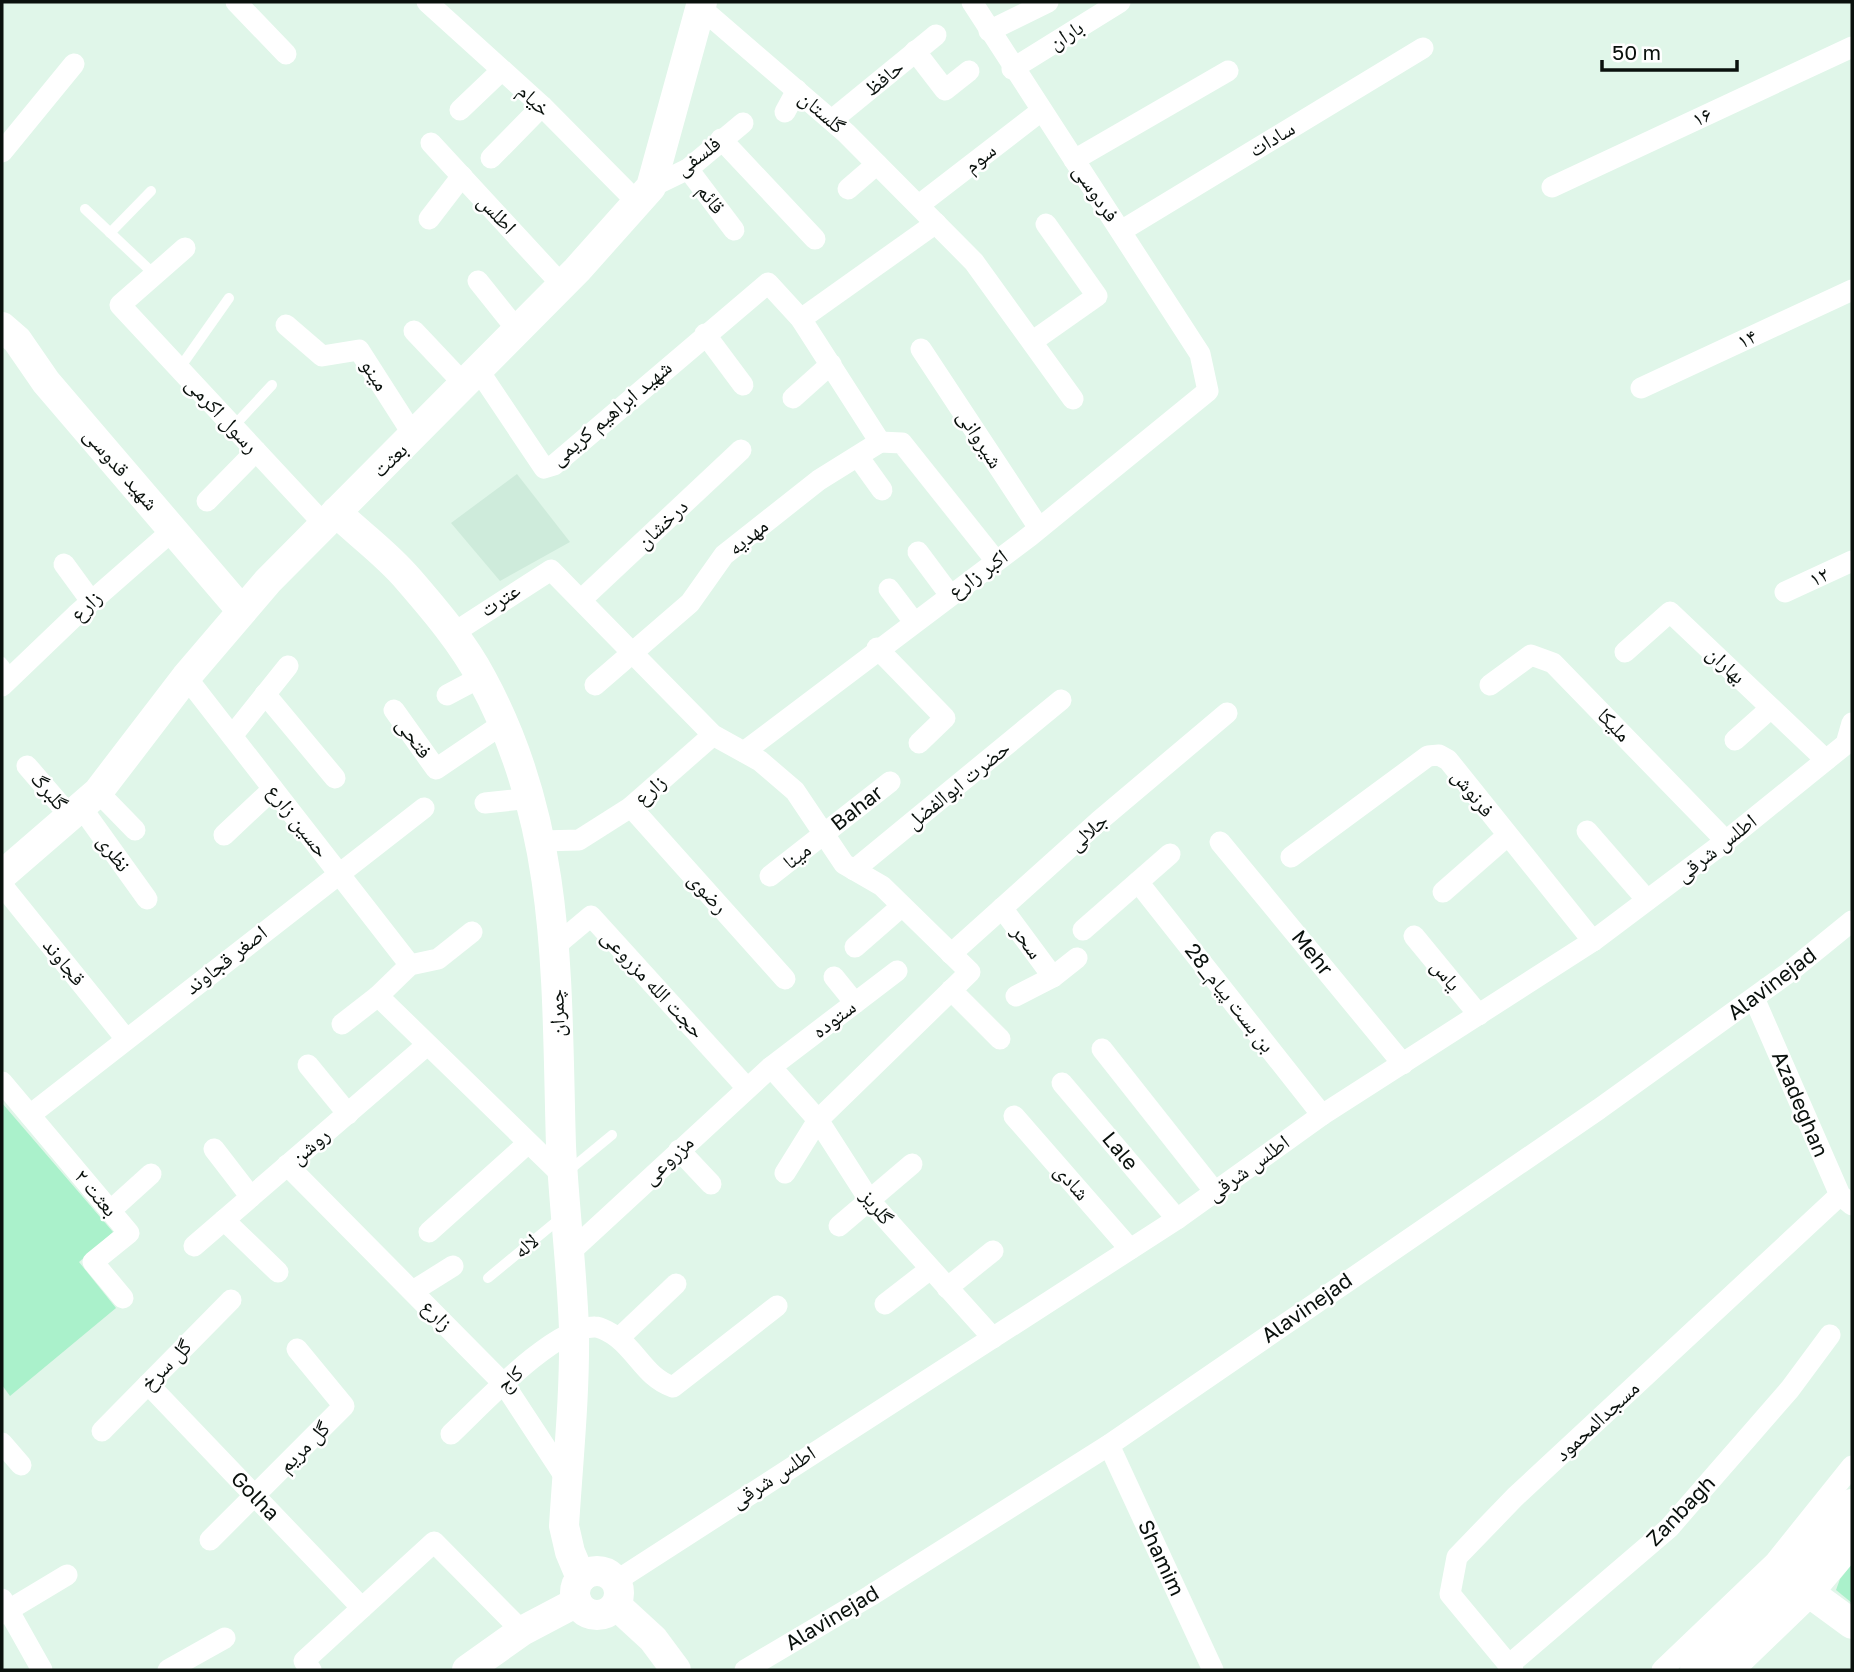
<svg xmlns="http://www.w3.org/2000/svg" width="1854" height="1672" font-family="'Golos Text','Noto Naskh Arabic',sans-serif">
	<style>
		.built { fill: #ceebdb }
		.green { fill: #aaf1cb }
		.lines { fill: none; stroke-linecap: round; stroke-linejoin: round }
		.lane { stroke: #fff; stroke-width: 10 }
		.street { stroke: #fff; stroke-width: 21 }
		.secondary { stroke: #fff; stroke-width: 30 }
		.labels { text-anchor: middle; stroke-width: 5; stroke-linejoin: round; paint-order: stroke }
		.street-label { font-size: 21px; fill: #0a110d; stroke: #fff }
	</style>
	<rect width="100%" height="100%" fill="#e0f6e9"/>
	<!-- built -->
	<polygon class="built" points="517,474 570,542 500,581 451,523"/>
	<!-- green -->
	<g class="green">
		<polygon points="2,1103 113,1232 79,1262 116,1308 10,1396 2,1385"/>
		<polygon points="1852,1564 1852,1603 1836,1590 1840,1579"/>
	</g>
	<g class="lines">
		<!-- lane -->
		<g class="lane">
			<polyline points="85,209 155,275"/>
			<polyline points="110,233 151,191"/>
			<polyline points="179,369 229,298"/>
			<polyline points="233,427 272,385"/>
			<polyline points="2,662 13,676"/>
			<polyline points="567,1172 612,1135"/>
			<polyline points="488,1278 563,1216"/>
		</g>
		<!-- street -->
		<g class="street">
			<polyline points="236,2 286,54"/>
			<polyline points="427,2 542,106 637,202"/>
			<polyline points="701,8 846,133 974,262 1073,399"/>
			<polyline points="989,31 1048,2"/>
			<polyline points="915,51 945,90 969,71"/>
			<polyline points="1012,69 1120,2"/>
			<polyline points="460,110 502,70"/>
			<polyline points="785,112 797,90"/>
			<polyline points="832,120 936,35"/>
			<polyline points="721,139 815,239"/>
			<polyline points="431,143 562,285"/>
			<polyline points="2,152 74,64"/>
			<polyline points="491,158 542,106"/>
			<polyline points="1074,160 1228,71"/>
			<polyline points="688,169 734,230"/>
			<polyline points="651,187 688,169 743,123"/>
			<polyline points="1552,187 1852,47"/>
			<polyline points="848,189 877,164"/>
			<polyline points="919,205 1041,111"/>
			<polyline points="429,219 462,176"/>
			<polyline points="1121,231 1423,48"/>
			<polyline points="185,248 120,305 324,524"/>
			<polyline points="478,281 518,331"/>
			<polyline points="801,319 936,223"/>
			<polyline points="286,325 322,356 359,350 414,436"/>
			<polyline points="414,331 465,385"/>
			<polyline points="705,334 743,385"/>
			<polyline points="1033,341 1097,296 1046,224"/>
			<polyline points="921,349 1039,528"/>
			<polyline points="479,371 544,468 554,465 768,283 801,319 880,442"/>
			<polyline points="1641,388 1852,290"/>
			<polyline points="793,398 831,364"/>
			<polyline points="880,442 902,443 996,561"/>
			<polyline points="859,458 882,490"/>
			<polyline points="207,501 256,451"/>
			<polyline points="918,552 950,595"/>
			<polyline points="64,564 91,601"/>
			<polyline points="889,589 914,622"/>
			<polyline points="1785,592 1852,561"/>
			<polyline points="582,599 741,450"/>
			<polyline points="452,634 551,570 713,735 760,761 795,791 844,864 882,886 970,972 818,1120 785,1173"/>
			<polyline points="877,648 945,718 919,743"/>
			<polyline points="1625,652 1670,612 1826,760"/>
			<polyline points="186,677 410,965"/>
			<polyline points="595,685 690,603 724,555 819,480 880,442"/>
			<polyline points="1490,685 1531,655 1553,663 1726,841"/>
			<polyline points="2,686 76,615 173,530"/>
			<polyline points="265,694 335,778"/>
			<polyline points="447,695 481,677"/>
			<polyline points="394,710 436,769 504,723"/>
			<polyline points="232,736 288,666"/>
			<polyline points="1735,740 1771,708"/>
			<polyline points="744,752 1030,536 1208,391 1200,354 972,2"/>
			<polyline points="27,766 70,816"/>
			<polyline points="98,792 135,830"/>
			<polyline points="485,803 532,798"/>
			<polyline points="81,807 147,899"/>
			<polyline points="631,807 785,979"/>
			<polyline points="1587,831 1647,900"/>
			<polyline points="224,835 273,789"/>
			<polyline points="541,841 579,840 631,807 713,735"/>
			<polyline points="1220,842 1403,1064"/>
			<polyline points="1291,857 1428,756 1439,755 1448,760 1593,941"/>
			<polyline points="854,870 1061,700"/>
			<polyline points="770,876 890,782"/>
			<polyline points="1138,882 1322,1115"/>
			<polyline points="2,885 126,1039"/>
			<polyline points="1443,892 1507,836"/>
			<polyline points="1002,908 1053,977"/>
			<polyline points="1083,930 1170,854"/>
			<polyline points="1414,936 1479,1015"/>
			<polyline points="554,947 591,916 747,1088"/>
			<polyline points="855,947 902,906"/>
			<polyline points="951,954 1099,821 1227,713"/>
			<polyline points="834,977 855,1003"/>
			<polyline points="951,990 1000,1039"/>
			<polyline points="378,996 563,1176"/>
			<polyline points="1016,996 1053,977 1077,958"/>
			<polyline points="1754,998 1840,1195 1852,1205"/>
			<polyline points="342,1024 378,996 410,965 438,959 472,932"/>
			<polyline points="1102,1049 1215,1192"/>
			<polyline points="308,1065 348,1114"/>
			<polyline points="771,1067 818,1120 870,1201 993,1338"/>
			<polyline points="2,1082 129,1233 93,1262 123,1298"/>
			<polyline points="1062,1083 1177,1219"/>
			<polyline points="30,1115 424,808"/>
			<polyline points="1014,1116 1130,1249"/>
			<polyline points="214,1149 251,1197"/>
			<polyline points="679,1150 711,1184"/>
			<polyline points="287,1165 504,1384 567,1480"/>
			<polyline points="110,1211 151,1174"/>
			<polyline points="224,1220 278,1272"/>
			<polyline points="839,1226 912,1164"/>
			<polyline points="429,1232 527,1144"/>
			<polyline points="194,1246 427,1045"/>
			<polyline points="568,1254 771,1067 897,971"/>
			<polyline points="947,1288 993,1251"/>
			<polyline points="413,1291 453,1266"/>
			<polyline points="885,1304 929,1270"/>
			<polyline points="619,1338 676,1284"/>
			<polyline points="148,1384 362,1608"/>
			<polyline points="102,1431 231,1300"/>
			<path d="M451,1434C481,1406 554,1326 595,1327C601,1327 613,1334 618,1338C639,1355 647,1378 673,1387L777,1306"/>
			<polyline points="2,1443 21,1465"/>
			<polyline points="1109,1445 1213,1670"/>
			<polyline points="210,1540 344,1406 297,1349"/>
			<polyline points="616,1581 1177,1219 1322,1115 1593,941 1726,841 1846,744 1852,723"/>
			<polyline points="2,1599 42,1670"/>
			<polyline points="2,1614 67,1575"/>
			<polyline points="1509,1665 1669,1528 1790,1389 1830,1335"/>
			<polyline points="168,1670 225,1638"/>
			<polyline points="311,1670 304,1661 434,1542 522,1631"/>
			<polyline points="745,1670 870,1596 1109,1445 1599,1109 1788,973 1852,921"/>
			<polyline points="1513,1670 1450,1594 1457,1557 1515,1497 1840,1195"/>
			<polyline points="1662,1670 1775,1562 1852,1466"/>
		</g>
		<!-- secondary -->
		<g class="secondary">
			<polyline points="2,327 17,340 46,382 242,611"/>
			<path d="M336,512C359,534 387,554 408,579C434,609 463,643 482,679C563,828 556,982 561,1146C564,1207 572,1269 574,1330C575,1395 568,1461 564,1526L570,1552L581,1578"/>
			<polyline points="2,875 98,792 186,677 268,581 577,270 651,187 702,2"/>
			<circle cx="597" cy="1593" r="22"/>
			<polyline points="1792,1580 1852,1624"/>
			<polyline points="616,1605 653,1639 676,1670"/>
			<polyline points="467,1670 522,1631 577,1602"/>
			<polyline points="1695,1670 1789,1578 1852,1504"/>
			<polyline points="1728,1670 1808,1593 1852,1541"/>
		</g>
	</g>
	<g class="labels">
		<!-- street labels -->
		<g class="street-label">
			<text transform="translate(1066 35) rotate(-32)" y="7">باران</text>
			<text transform="translate(884 78) rotate(-39)" y="7">حافظ</text>
			<text transform="translate(534 100) rotate(43)" y="7">خیام</text>
			<text transform="translate(822 112) rotate(41)" y="7">گلستان</text>
			<text transform="translate(1702 117) rotate(-25)" y="7">۱۶</text>
			<text transform="translate(1272 139) rotate(-31)" y="7">سادات</text>
			<text transform="translate(698 156) rotate(-37)" y="7">فلسفی</text>
			<text transform="translate(980 158) rotate(-38)" y="7">سوم</text>
			<text transform="translate(1096 193) rotate(56)" y="7">فردوسی</text>
			<text transform="translate(711 199) rotate(53)" y="7">قائم</text>
			<text transform="translate(497 214) rotate(47)" y="7">اطلس</text>
			<text transform="translate(1747 339) rotate(-25)" y="7">۱۴</text>
			<text transform="translate(375 375) rotate(58)" y="7">مینو</text>
			<text transform="translate(611 413) rotate(-40)" y="7">شهید ابراهیم کریمی</text>
			<text transform="translate(222 415) rotate(47)" y="7">رسول اکرمی</text>
			<text transform="translate(980 439) rotate(57)" y="7">شیروانی</text>
			<text transform="translate(390 460) rotate(-44)" y="7">بعثت</text>
			<text transform="translate(121 469) rotate(49)" y="7">شهید قدوسی</text>
			<text transform="translate(662 524) rotate(-43)" y="7">درخشان</text>
			<text transform="translate(748 537) rotate(-39)" y="7">مهدیه</text>
			<text transform="translate(978 574) rotate(-36)" y="7">اکبر زارع</text>
			<text transform="translate(1819 577) rotate(-25)" y="7">۱۲</text>
			<text transform="translate(500 600) rotate(-34)" y="7">عترت</text>
			<text transform="translate(86 606) rotate(-43)" y="7">زارع</text>
			<text transform="translate(1726 665) rotate(43)" y="7">بهاران</text>
			<text transform="translate(1614 725) rotate(46)" y="7">ملیکا</text>
			<text transform="translate(414 738) rotate(54)" y="7">فتحی</text>
			<text transform="translate(958 785) rotate(-39)" y="7">حضرت ابوالفضل</text>
			<text transform="translate(650 790) rotate(-41)" y="7">زارع</text>
			<text transform="translate(49 791) rotate(49)" y="7">گلبرگ</text>
			<text transform="translate(1473 793) rotate(52)" y="7">فرنوش</text>
			<text transform="translate(857 808) rotate(-38)" y="7">Bahar</text>
			<text transform="translate(298 821) rotate(52)" y="7">حسین زارع</text>
			<text transform="translate(1088 832) rotate(-42)" y="7">جلالی</text>
			<text transform="translate(1716 848) rotate(-38)" y="7">اطلس شرقی</text>
			<text transform="translate(114 853) rotate(54)" y="7">نظری</text>
			<text transform="translate(797 856) rotate(-38)" y="7">مینا</text>
			<text transform="translate(708 893) rotate(48)" y="7">رضوی</text>
			<text transform="translate(1027 942) rotate(54)" y="7">سحر</text>
			<text transform="translate(1312 953) rotate(51)" y="7">Mehr</text>
			<text transform="translate(226 960) rotate(-38)" y="7">اصغر قجاوند</text>
			<text transform="translate(64 962) rotate(51)" y="7">قجاوند</text>
			<text transform="translate(1446 975) rotate(51)" y="7">یاس</text>
			<text transform="translate(653 984) rotate(47)" y="7">حجت الله مزروعی</text>
			<text transform="translate(1772 984) rotate(-37)" y="7">Alavinejad</text>
			<text transform="translate(1230 998) rotate(52)" y="7">بن بست پیام_28</text>
			<text transform="translate(557 1013) rotate(-92)" y="7">چمران</text>
			<text transform="translate(834 1019) rotate(-37)" y="7">ستوده</text>
			<text transform="translate(1800 1104) rotate(67)" y="7">Azadeghan</text>
			<text transform="translate(310 1146) rotate(-41)" y="7">روشن</text>
			<text transform="translate(1120 1151) rotate(50)" y="7">Lale</text>
			<text transform="translate(668 1160) rotate(-43)" y="7">مزروعی</text>
			<text transform="translate(1248 1168) rotate(-36)" y="7">اطلس شرقی</text>
			<text transform="translate(1072 1182) rotate(49)" y="7">شادی</text>
			<text transform="translate(96 1193) rotate(50)" y="7">بعثت ۲</text>
			<text transform="translate(877 1207) rotate(52)" y="7">گلریز</text>
			<text transform="translate(526 1246) rotate(-39)" y="7">لاله</text>
			<text transform="translate(1307 1308) rotate(-35)" y="7">Alavinejad</text>
			<text transform="translate(437 1315) rotate(46)" y="7">زارع</text>
			<text transform="translate(166 1365) rotate(-45)" y="7">گل سرخ</text>
			<text transform="translate(510 1379) rotate(-43)" y="7">کاج</text>
			<text transform="translate(1597 1421) rotate(-43)" y="7">مسجدالمحمود</text>
			<text transform="translate(304 1447) rotate(-45)" y="7">گل مریم</text>
			<text transform="translate(773 1477) rotate(-33)" y="7">اطلس شرقی</text>
			<text transform="translate(255 1496) rotate(46)" y="7">Golha</text>
			<text transform="translate(1681 1511) rotate(-46)" y="7">Zanbagh</text>
			<text transform="translate(1161 1558) rotate(65)" y="7">Shamim</text>
			<text transform="translate(832 1618) rotate(-31)" y="7">Alavinejad</text>
		</g>
	</g>
	<!-- border -->
	<rect width="1854" height="1672" fill="none" stroke="#0a110d" stroke-width="7"/>
	<!-- scale -->
	<path d="M1602 60v10h135v-10" fill="none" stroke="#0a110d" stroke-width="3.5"/>
	<text x="1612" y="60" font-size="21" fill="#0a110d" stroke="#ffffff" stroke-width="5" paint-order="stroke">50 m</text>
</svg>
